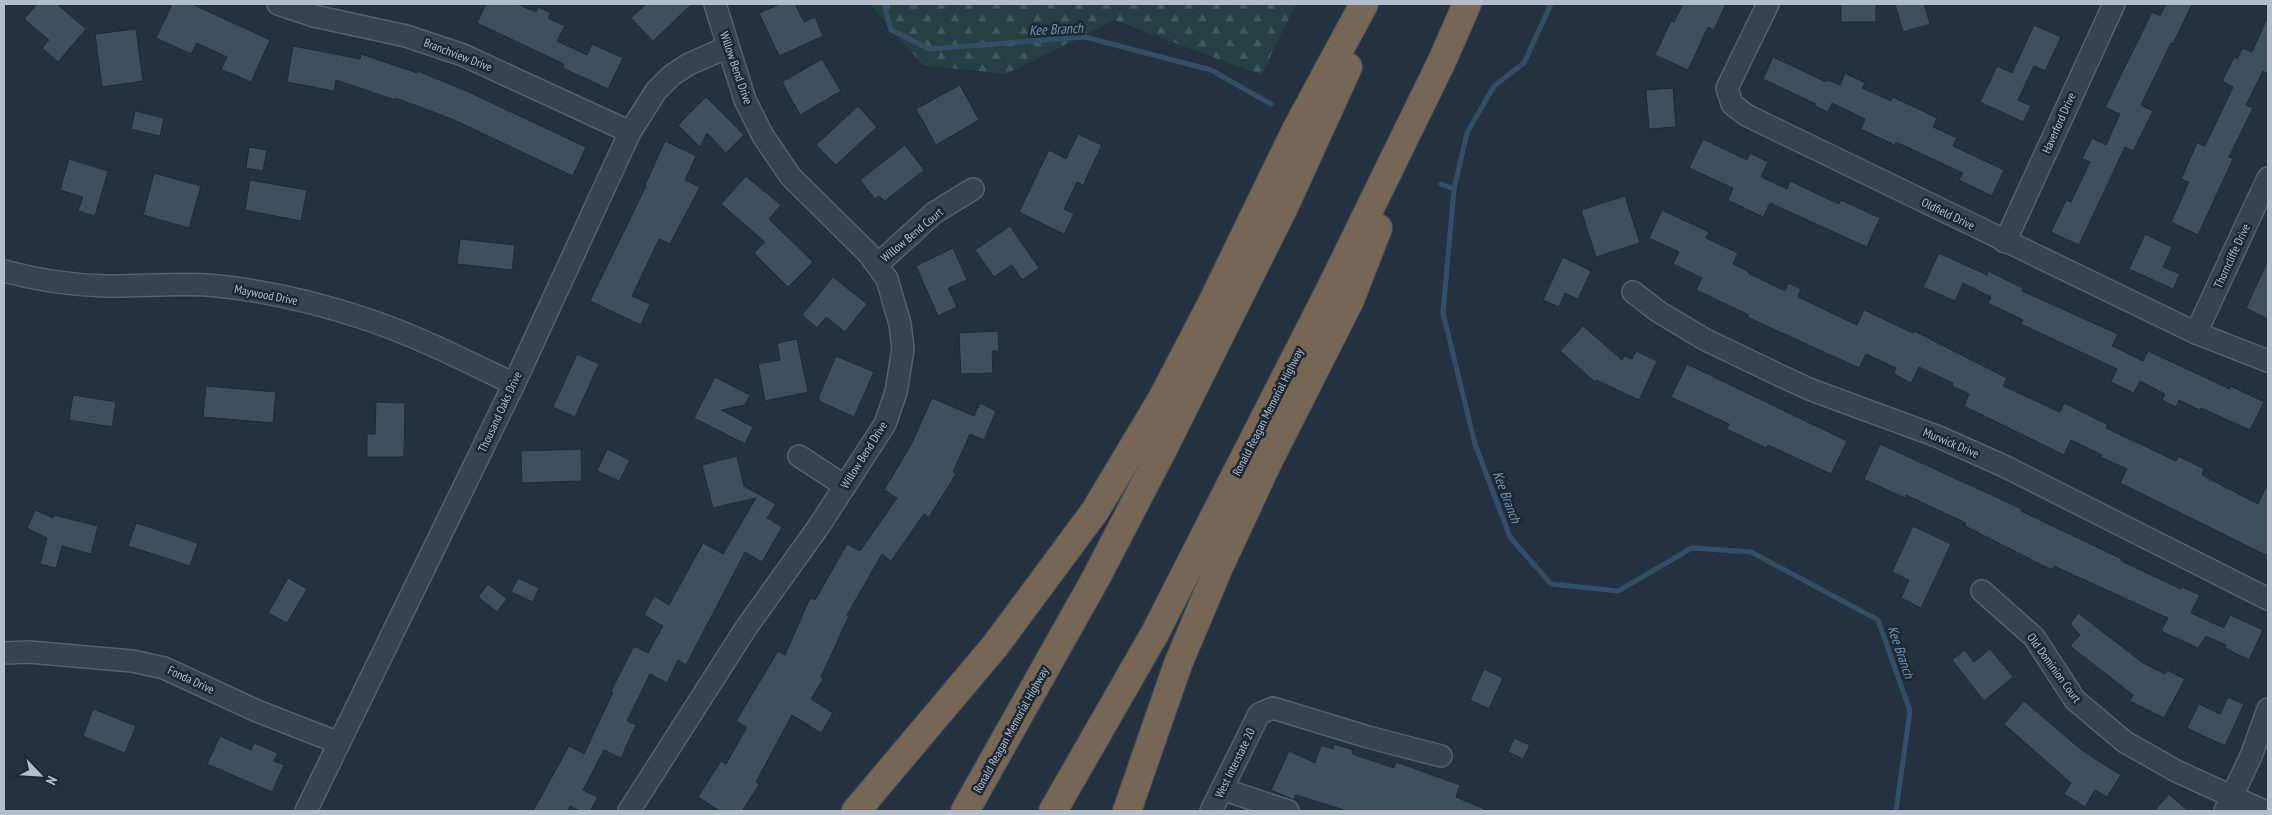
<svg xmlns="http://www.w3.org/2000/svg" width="2272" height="815" font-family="'PT Sans Narrow',sans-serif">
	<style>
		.forest { fill: url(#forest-firs) }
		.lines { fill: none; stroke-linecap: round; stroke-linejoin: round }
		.stream { stroke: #354e68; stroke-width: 5 }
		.building { fill: #3e505f; stroke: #1e2a37 }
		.minor-casing { stroke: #55616d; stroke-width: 24 }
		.highway-casing { stroke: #424e5a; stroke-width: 30 }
		.minor { stroke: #374350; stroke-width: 21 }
		.highway { stroke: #766653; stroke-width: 28 }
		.labels { text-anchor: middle; stroke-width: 5; stroke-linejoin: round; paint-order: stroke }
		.street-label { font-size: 12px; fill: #b3beca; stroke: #1c2835 }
		.water-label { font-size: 14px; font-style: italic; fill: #7191b0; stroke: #1c2835 }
	</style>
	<defs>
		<pattern id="forest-firs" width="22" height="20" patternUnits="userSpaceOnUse" patternTransform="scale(1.25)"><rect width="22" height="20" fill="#254041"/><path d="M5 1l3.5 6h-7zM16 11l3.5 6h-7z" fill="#425a5b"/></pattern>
	</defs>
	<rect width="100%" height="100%" fill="#233140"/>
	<!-- forest -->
	<polygon class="forest" points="870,4 1296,4 1261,75 1114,20 1006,74 923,65"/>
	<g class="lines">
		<!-- stream -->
		<g class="stream">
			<polyline points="884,4 891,30 929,49 1085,37 1211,70 1271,104"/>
			<polyline points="1551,4 1524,63 1494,86 1467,133 1454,189 1443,313 1475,444 1510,537 1551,584 1618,591 1692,548 1751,552 1878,620 1910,711 1896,811"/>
			<polyline points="1441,184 1454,189"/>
		</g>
	</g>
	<!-- building -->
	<g class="building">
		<polygon points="37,4 57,4 86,29 58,62 42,48 49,40 24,19"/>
		<polygon points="172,4 192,4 270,40 251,82 221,69 227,57 197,43 191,54 156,38"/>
		<polygon points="486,4 517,4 536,12 538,7 551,13 548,18 565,26 557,41 587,55 592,44 623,58 608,89 563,68 564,64 477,23"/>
		<polygon points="646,4 692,4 653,41 631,18"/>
		<polygon points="780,4 795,4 804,22 815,17 823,36 779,56 759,13"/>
		<polygon points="1683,4 1726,4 1714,30 1708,27 1688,70 1655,55 1671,21 1674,22"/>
		<rect x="1841" y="4" width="35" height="18"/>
		<polygon points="1895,4 1924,4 1930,24 1903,32"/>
		<polygon points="2166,4 2192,4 2173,44 2171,43 2141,105 2153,111 2133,151 2125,147 2079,245 2051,232 2066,200 2071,202 2090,162 2082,159 2092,138 2106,145 2120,114 2105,107 2152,12 2160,16"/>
		<polygon points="2268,16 2268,74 2263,71 2246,105 2253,108 2229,157 2233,159 2198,235 2171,222 2189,182 2181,179 2197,143 2205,146 2233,87 2222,81 2234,57 2237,59 2243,48 2252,52"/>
		<polygon points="2034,25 2061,37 2045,71 2034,66 2018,100 2031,106 2023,122 1980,102 1997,66 2012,73"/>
		<polygon points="136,29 143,81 102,87 95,34"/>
		<polygon points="293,46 360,59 361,54 417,73 418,71 464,90 586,147 573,176 452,119 396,98 395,100 336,80 334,91 287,82"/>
		<polygon points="1773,57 1826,82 1827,80 1840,85 1845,73 1865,83 1862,88 1891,101 1893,97 1937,118 1933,127 1957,138 1953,146 2004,170 1992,196 1959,180 1963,173 1896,142 1895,145 1861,129 1865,119 1832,103 1828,112 1815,106 1816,104 1763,79"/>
		<polygon points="822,59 841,91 800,115 782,82"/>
		<polygon points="960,85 979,120 936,145 916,109"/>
		<polygon points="1673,88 1676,127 1649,129 1646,90"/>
		<polygon points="706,97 744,135 726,153 707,133 700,147 678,125"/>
		<polygon points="858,106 877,127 836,165 816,145"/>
		<polygon points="135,111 164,118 160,136 131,129"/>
		<polygon points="1078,134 1102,145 1083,185 1077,182 1064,209 1074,214 1064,234 1019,212 1049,150 1066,159"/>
		<polygon points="1703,139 1747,160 1750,153 1768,162 1761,177 1787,189 1790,181 1839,204 1841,200 1880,218 1867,247 1770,203 1763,217 1728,200 1733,188 1689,168"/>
		<polygon points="665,141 696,156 685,180 700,187 670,244 659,239 632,296 650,304 641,325 590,301 646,186 645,185"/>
		<polygon points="905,145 924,170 885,201 878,196 875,199 860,180"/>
		<polygon points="249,147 267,150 263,171 246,168"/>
		<polygon points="69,159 108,171 95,216 78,211 83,197 60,190"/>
		<polygon points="154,173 201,186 189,228 143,215"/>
		<polygon points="746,176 781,205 769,219 813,262 788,287 754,253 765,242 721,204"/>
		<polygon points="250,180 307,190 301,221 245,210"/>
		<polygon points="1625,196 1640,243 1596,257 1581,210"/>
		<polygon points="1662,210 1709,232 1706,238 1738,253 1733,264 1749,272 1748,273 1785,291 1788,283 1801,289 1798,297 1857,325 1864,310 1913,333 1914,331 2007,378 2003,386 2060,412 2064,403 2108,425 2106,428 2176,461 2178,456 2204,469 2202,475 2258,504 2268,483 2268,556 2120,483 2127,469 2101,457 2102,455 2071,440 2064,455 1964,406 1969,394 1952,386 1953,383 1919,367 1911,383 1894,374 1896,368 1866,354 1859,368 1747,317 1749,315 1696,290 1702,278 1673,264 1679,252 1649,238"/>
		<polygon points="1010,226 1039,268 1022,280 1012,265 994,277 975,250"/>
		<polygon points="2145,234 2172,247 2163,267 2180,274 2173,289 2129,269"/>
		<polygon points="460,239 515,245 512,270 457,264"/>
		<polygon points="953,248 967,280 948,288 957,307 938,316 916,266"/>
		<polygon points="1939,253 1987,275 1988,271 2023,288 2022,291 2118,334 2112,346 2143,361 2148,351 2230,389 2231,386 2264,402 2250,430 2201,408 2200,410 2179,400 2176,407 2162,400 2165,394 2140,381 2134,393 2111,382 2117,369 2021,324 2023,320 1988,303 1991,297 1963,283 1955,301 1923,287"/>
		<polygon points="1563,257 1591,271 1578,299 1565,293 1559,307 1543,300"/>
		<polygon points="2268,260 2268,319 2246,308"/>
		<polygon points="833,277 867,304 845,332 826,317 817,328 802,315"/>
		<polygon points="1583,326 1622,360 1624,356 1632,359 1636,351 1657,361 1639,400 1596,380 1595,382 1560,351"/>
		<polygon points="998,331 999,351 992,351 993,373 961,374 959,333"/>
		<polygon points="797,339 808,392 765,401 758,364 780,360 777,343"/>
		<polygon points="577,354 599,364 575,417 553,407"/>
		<polygon points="836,356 874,372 854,417 819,401 819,396"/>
		<polygon points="1687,364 1847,441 1831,474 1768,445 1766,448 1727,429 1729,424 1671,397"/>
		<polygon points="715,377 750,395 745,405 721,410 753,427 745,444 694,418"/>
		<polygon points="206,386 276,392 273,423 203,417"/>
		<polygon points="73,395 116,402 112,427 69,420"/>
		<polygon points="932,398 974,416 980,403 996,411 984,440 970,434 953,472 956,474 929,517 924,514 891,561 882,554 847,615 849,616 821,677 823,679 811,699 833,713 821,733 792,715 756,782 759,785 742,811 720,811 698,797 721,761 726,764 747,727 736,721 778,651 785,655 810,598 815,600 847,544 860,551 897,498 884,490 911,445"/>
		<polygon points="376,402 405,403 404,457 367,457 367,434 375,434"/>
		<polygon points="1880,444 2022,509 2021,511 2122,559 2121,561 2181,589 2182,587 2200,595 2191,613 2224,628 2230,615 2263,630 2249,660 2225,648 2226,645 2206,636 2198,648 2161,631 2168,618 2054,566 2052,570 1965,526 1966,523 1906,495 1905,498 1864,479"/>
		<polygon points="581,449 582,481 522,483 521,451"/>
		<polygon points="607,449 630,460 619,481 597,471"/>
		<polygon points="737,456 744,486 776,504 767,518 782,527 762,562 745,552 686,665 678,660 667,683 650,674 627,721 636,725 621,758 604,750 583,790 598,797 590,811 580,811 570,806 568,811 533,811 569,746 584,754 613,692 611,691 634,646 648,653 663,626 644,615 654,596 669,605 703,543 723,554 756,498 713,508 702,465"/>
		<polygon points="35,510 53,518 54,515 98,526 91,554 62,546 56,568 40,564 47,538 27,528"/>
		<polygon points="136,523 198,543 190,566 128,546"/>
		<polygon points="1913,526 1951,544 1921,608 1901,598 1909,580 1892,572"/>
		<polygon points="288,578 307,589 287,623 268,613"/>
		<polygon points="518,578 539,588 533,602 511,592"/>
		<polygon points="488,584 507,599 497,612 478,597"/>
		<polygon points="2078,613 2143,663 2165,674 2167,670 2185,679 2164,718 2130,701 2133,695 2070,646 2080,635 2070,624"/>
		<polygon points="1990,649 2013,677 1984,701 1952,660 1965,650 1974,662"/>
		<polygon points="1484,669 1503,678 1489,709 1470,700"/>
		<polygon points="2228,697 2244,704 2225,746 2187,728 2199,704 2220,714"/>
		<polygon points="2024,701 2084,752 2121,775 2107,797 2095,790 2085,807 2064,794 2071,783 2004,724"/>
		<polygon points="93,709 136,726 125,753 83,736"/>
		<polygon points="220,736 251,750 254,743 278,753 274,761 284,765 272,792 207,764"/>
		<polygon points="1514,738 1530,745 1523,759 1508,752"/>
		<polygon points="1334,744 1353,750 1352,754 1394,768 1396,762 1460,785 1456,797 1489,811 1347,811 1296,795 1294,800 1271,790 1289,751 1315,763 1321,745 1333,749"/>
		<polygon points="2169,794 2188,811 2154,811"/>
	</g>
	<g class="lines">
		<defs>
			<g id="minor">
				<polyline points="278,4 314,16 406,36 463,55 630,132"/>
				<polyline points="1768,4 1727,88 1732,104 1746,115 2196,333 2268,361"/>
				<polyline points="2005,242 2114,4"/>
				<polyline points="877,265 934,213 973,189"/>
				<path d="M4,271C37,280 71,285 105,286C142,287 180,282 218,286C267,291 322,304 369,320C419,337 466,361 514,384"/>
				<polyline points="1633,292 1659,312 1706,340 1779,375 1809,389 1939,437 2004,466 2268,599"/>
				<polyline points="2196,333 2268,178"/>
				<polyline points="799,456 845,486"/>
				<polyline points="1982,591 2034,637 2075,700 2125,742 2176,771 2264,811"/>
				<polyline points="4,653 29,652 132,661 164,668 257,711 339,743"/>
				<polyline points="1222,789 1288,811"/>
				<polyline points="306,811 514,384 630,132 656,91 672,75 689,64 728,47"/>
				<polyline points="629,811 746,628 819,526 885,424 896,392 903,349 900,324 887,279 868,253 791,177 763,136 745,100 715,4"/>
				<polyline points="1211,811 1259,714 1273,708 1368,737 1441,756"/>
				<polyline points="2225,811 2251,756 2268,709"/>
			</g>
			<g id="highway">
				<polyline points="856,811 995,646 1095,511 1162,399 1211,305 1296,130 1364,4"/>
				<polyline points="965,811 1096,578 1164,447 1284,207 1348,67"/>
				<polyline points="1053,811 1155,633 1330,290 1442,61 1467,4"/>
				<polyline points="1127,811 1178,664 1219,567 1266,466 1350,300 1378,228"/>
			</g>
		</defs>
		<!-- minor casing -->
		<use href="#minor" class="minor-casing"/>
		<!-- highway casing -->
		<use href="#highway" class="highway-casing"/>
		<!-- minor -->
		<use href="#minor" class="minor"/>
		<!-- highway -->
		<use href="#highway" class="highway"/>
	</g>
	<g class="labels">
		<!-- street labels -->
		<g class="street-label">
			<text transform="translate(458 55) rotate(21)" y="4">Branchview Drive</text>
			<text transform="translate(736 68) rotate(71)" y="4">Willow Bend Drive</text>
			<text transform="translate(2059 123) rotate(-66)" y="4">Haverford Drive</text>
			<text transform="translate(1948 214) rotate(26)" y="4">Oldfield Drive</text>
			<text transform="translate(912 235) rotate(-40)" y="4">Willow Bend Court</text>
			<text transform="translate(2232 256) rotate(-65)" y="4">Thorncliffe Drive</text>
			<text transform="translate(266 295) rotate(11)" y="4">Maywood Drive</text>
			<text transform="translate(500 412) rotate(-65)" y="4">Thousand Oaks Drive</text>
			<text transform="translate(1268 412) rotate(-63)" y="4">Ronald Reagan Memorial Highway</text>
			<text transform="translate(1951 443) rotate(23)" y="4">Murwick Drive</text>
			<text transform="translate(864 455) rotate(-58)" y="4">Willow Bend Drive</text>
			<text transform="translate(2054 668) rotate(54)" y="4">Old Dominion Court</text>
			<text transform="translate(191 680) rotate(25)" y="4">Fonda Drive</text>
			<text transform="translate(1011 730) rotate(-61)" y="4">Ronald Reagan Memorial Highway</text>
			<text transform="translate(1235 763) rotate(-64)" y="4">West Interstate 20</text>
		</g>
		<!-- water labels -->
		<g class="water-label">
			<text transform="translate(1056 29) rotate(-3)" y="5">Kee Branch</text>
			<text transform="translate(1507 497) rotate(69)" y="5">Kee Branch</text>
			<text transform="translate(1901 652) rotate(71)" y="5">Kee Branch</text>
		</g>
	</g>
	<!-- border -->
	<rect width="2272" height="815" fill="none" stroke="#b3beca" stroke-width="10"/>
	<!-- north arrow -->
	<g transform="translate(40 775) rotate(115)" stroke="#1c2835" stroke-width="4" paint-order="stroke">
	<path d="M0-4L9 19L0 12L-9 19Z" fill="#b3beca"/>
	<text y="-8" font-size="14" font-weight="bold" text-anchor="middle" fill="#b3beca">N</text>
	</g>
</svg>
